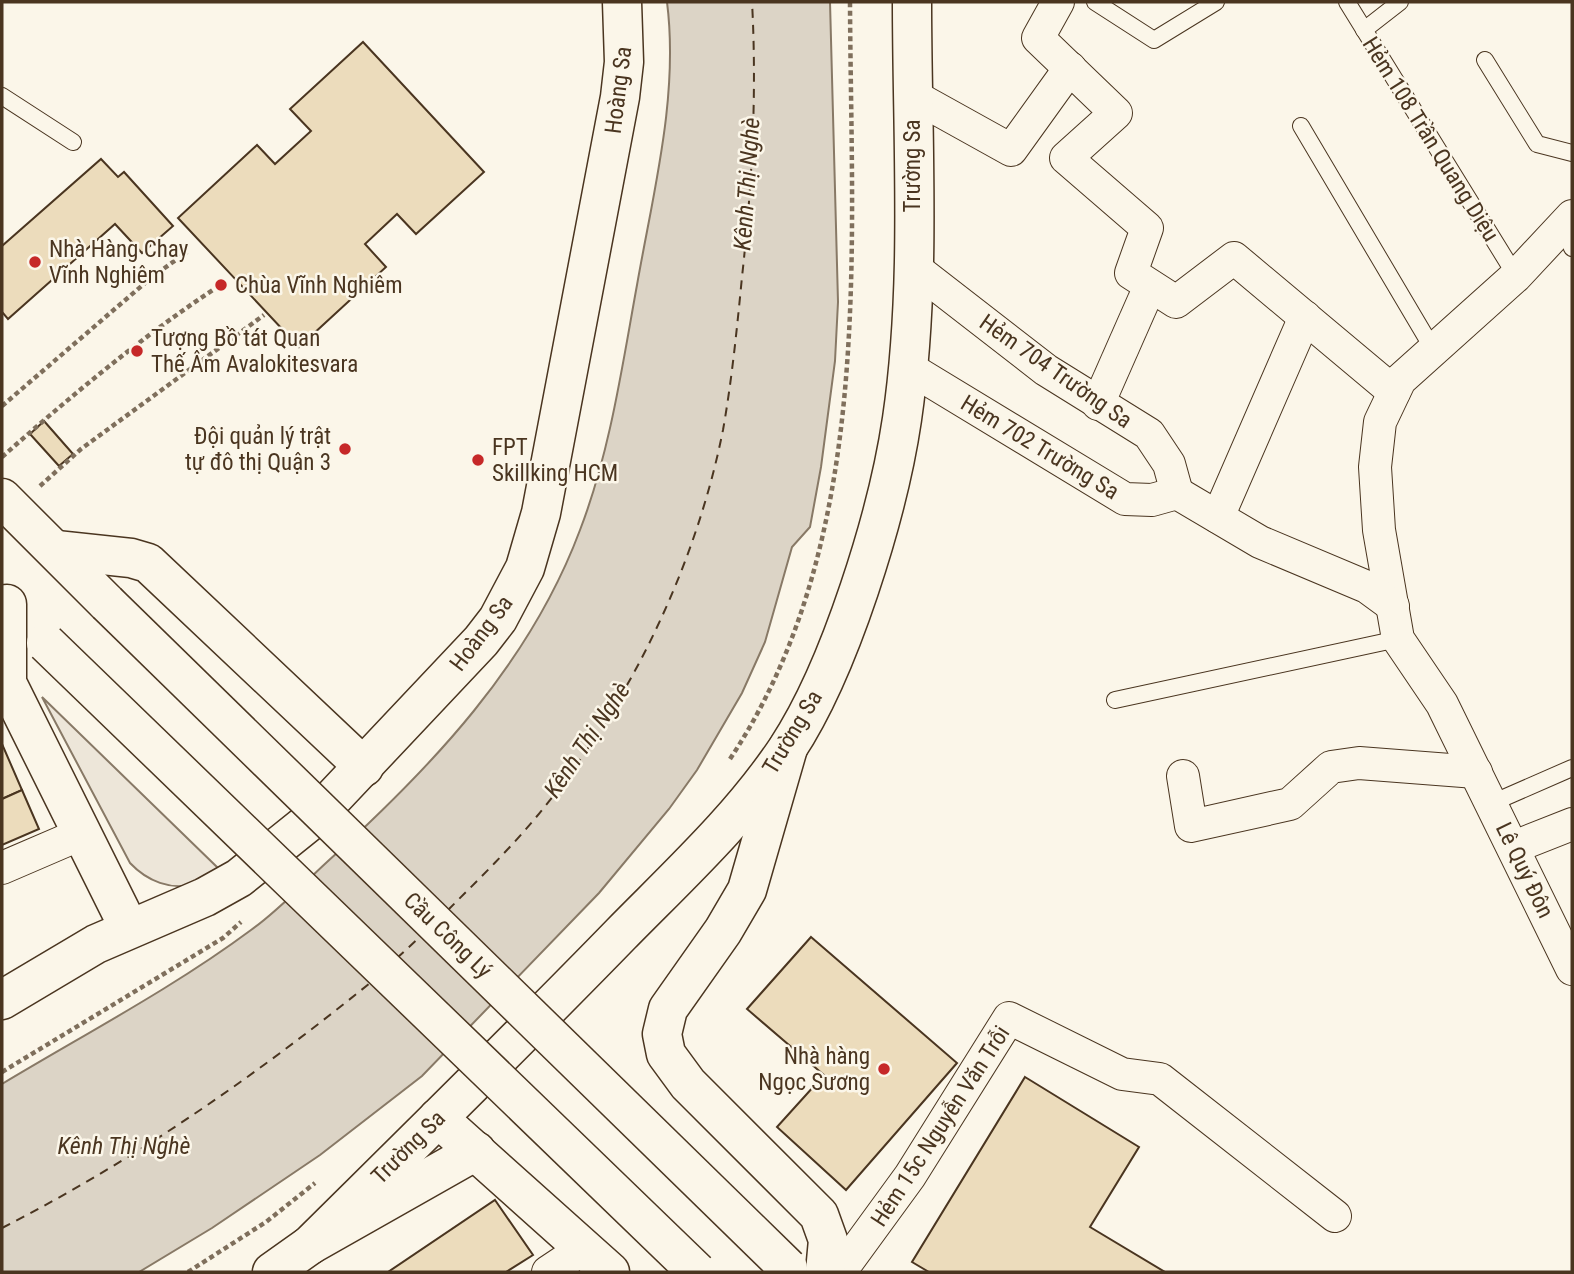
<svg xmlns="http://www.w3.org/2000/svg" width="1574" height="1274" font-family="'Roboto Condensed',sans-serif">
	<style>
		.green { fill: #ede6d9; stroke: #887966; stroke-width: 2 }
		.water { fill: #dcd4c6; stroke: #887966; stroke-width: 2 }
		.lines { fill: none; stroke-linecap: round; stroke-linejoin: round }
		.ferry { stroke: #4a3520; stroke-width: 2; stroke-dasharray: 9 7; stroke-linecap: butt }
		.building { fill: #ecdcbc; stroke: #4a3520; stroke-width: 2 }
		.lane-casing { stroke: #4a3520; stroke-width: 18 }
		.street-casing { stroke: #4a3520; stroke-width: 34 }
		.secondary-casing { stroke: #4a3520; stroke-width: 41 }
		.primary-casing { stroke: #4a3520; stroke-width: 41 }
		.path { stroke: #7f6f5c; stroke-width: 4.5; stroke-dasharray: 5 3.5; stroke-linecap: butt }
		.lane { stroke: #fbf6e9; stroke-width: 16 }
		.street { stroke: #fbf6e9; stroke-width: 32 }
		.secondary { stroke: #fbf6e9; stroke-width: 38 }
		.primary { stroke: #fbf6e9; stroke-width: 38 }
		.primary-bridge-casing { stroke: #4a3520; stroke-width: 41; stroke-linecap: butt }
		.primary-bridge { stroke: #fbf6e9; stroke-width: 38 }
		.poi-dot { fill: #c62828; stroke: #fbf6e9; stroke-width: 2.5 }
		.labels { text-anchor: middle; stroke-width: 5; stroke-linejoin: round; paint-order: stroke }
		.street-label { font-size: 23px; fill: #4a3520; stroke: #fbf6e9 }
		.poi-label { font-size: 23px; fill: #4a3520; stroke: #fbf6e9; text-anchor: start }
		.water-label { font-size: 24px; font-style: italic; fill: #4a3520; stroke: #fbf6e9 }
	</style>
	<rect width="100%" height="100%" fill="#fbf6e9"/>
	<!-- green -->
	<path class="green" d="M42,697L218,868C212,873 204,882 196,884C171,891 147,881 130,863Z"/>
	<!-- water -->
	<path class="water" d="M667,2H830L838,302L835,361L821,467L810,527L792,547L765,642L742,693L697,770L669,809L599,893L422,1076L320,1155L212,1228L139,1272H2V1084C85,1034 173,988 251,930C278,911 302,885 327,862C431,768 530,664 580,530C610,452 622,367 637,285C653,193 679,96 667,2Z"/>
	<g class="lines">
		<!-- ferry -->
		<g class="ferry">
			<path d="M448,910C482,876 516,843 546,805C632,698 696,565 723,430C732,379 737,328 742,277C752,186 757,93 752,2"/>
			<polyline points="397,958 421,936"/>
			<path d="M2,1228C135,1160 254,1077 370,983"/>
		</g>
	</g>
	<!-- building -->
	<g class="building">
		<polygon points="363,42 484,172 416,234 397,214 365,244 386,267 299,347 178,218 257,145 275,164 311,131 290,109"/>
		<polygon points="101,159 118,177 124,172 173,226 142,253 115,224 8,319 2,312 2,246"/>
		<polygon points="44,421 73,454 59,466 30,434"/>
		<polygon points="2,744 22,790 2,799"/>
		<polygon points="22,790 39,829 2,845 2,799"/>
		<polygon points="811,937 957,1063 846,1190 777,1127 824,1075 747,1009"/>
		<polygon points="1025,1077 1139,1147 1090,1227 1165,1272 929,1272 912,1262"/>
		<polygon points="495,1200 533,1255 506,1272 388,1272"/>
	</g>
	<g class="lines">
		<defs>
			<g id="lane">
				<polyline points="1095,2 1154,40 1216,2"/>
				<polyline points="1347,2 1516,276"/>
				<polyline points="1364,30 1400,2"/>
				<polyline points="1485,60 1537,144 1572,153"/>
				<polyline points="2,96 73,142"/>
				<polyline points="1301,126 1433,349"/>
				<polyline points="1563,224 1572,248"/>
				<polyline points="1115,700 1398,639"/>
				<polyline points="1492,803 1572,768"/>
			</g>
			<g id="street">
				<polyline points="1058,2 1038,38 1116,113 1066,158 1147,228 1131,273 1176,302 1234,258 1394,392"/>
				<polyline points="912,95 1011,150 1070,68"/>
				<polyline points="1572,216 1516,276 1400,380 1380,422 1375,467 1379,530 1398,639 1442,704 1572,969"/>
				<polyline points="912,266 1046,370 1149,434 1169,464 1177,493"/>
				<polyline points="909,368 1125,499 1152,500 1177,493"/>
				<polyline points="1098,404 1150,286"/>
				<polyline points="1177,493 1260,542 1367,587 1393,606"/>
				<polyline points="1218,517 1305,317"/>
				<polyline points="1183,776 1191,826 1290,804 1331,767 1359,763 1476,772"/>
				<polyline points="1514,847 1572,824"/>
				<polyline points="2,868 81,834"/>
				<polyline points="548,1272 584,1248"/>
				<polyline points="840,1272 910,1176 1009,1018 1122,1074 1160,1079 1335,1216"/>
			</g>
			<g id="secondary">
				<polyline points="2,1000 96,944 205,897 239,878 315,817 481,641 498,619 525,568 541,513 620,97 624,62 622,2"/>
				<path d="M272,1272L310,1245C414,1142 519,1039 621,934C679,875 741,818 787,749C840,669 888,514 902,419C922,283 912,139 912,2"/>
			</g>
			<g id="primary">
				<polyline points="2,498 107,603"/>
				<polyline points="56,550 131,558 148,563 364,767"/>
				<polyline points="7,604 7,683 129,928"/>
				<polyline points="788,748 747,890 723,931 668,1009 662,1034 666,1054 688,1084 819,1215 828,1240 825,1272"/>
				<polyline points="438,1118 610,1272"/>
				<polyline points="310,1245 476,1151"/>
			</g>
		</defs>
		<!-- lane casing -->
		<use href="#lane" class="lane-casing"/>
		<!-- street casing -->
		<use href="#street" class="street-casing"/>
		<!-- secondary casing -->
		<use href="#secondary" class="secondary-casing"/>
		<!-- primary casing -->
		<use href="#primary" class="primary-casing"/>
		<!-- path -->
		<g class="path">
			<polyline points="2,406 152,277 187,252"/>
			<path d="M2,457C72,395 146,333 225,282"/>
			<polyline points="40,486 81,449 264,315"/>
			<path d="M730,759C875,541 851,252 850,2"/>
			<polyline points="2,1072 223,938 241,922"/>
			<polyline points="188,1272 266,1222 315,1183"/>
		</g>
		<!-- lane -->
		<use href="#lane" class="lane"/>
		<!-- street -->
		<use href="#street" class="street"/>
		<!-- secondary -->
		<use href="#secondary" class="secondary"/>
		<!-- primary -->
		<use href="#primary" class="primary"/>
		<defs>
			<g id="primary-bridge">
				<polyline points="107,603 788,1268"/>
				<polyline points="46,643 697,1272"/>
			</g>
		</defs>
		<!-- primary-bridge casing -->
		<use href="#primary-bridge" class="primary-bridge-casing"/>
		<!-- primary-bridge -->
		<use href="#primary-bridge" class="primary-bridge"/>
	</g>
	<!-- markers -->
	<g class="poi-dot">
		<circle cx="35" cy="262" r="7"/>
		<circle cx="221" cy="285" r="7"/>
		<circle cx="137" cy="351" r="7"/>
		<circle cx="345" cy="449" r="7"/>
		<circle cx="478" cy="460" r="7"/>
		<circle cx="884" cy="1069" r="7"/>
	</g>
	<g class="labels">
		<!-- street labels -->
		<g class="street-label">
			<text transform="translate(618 90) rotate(-83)" y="8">Hoàng Sa</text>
			<text transform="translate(1431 139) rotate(58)" y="8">Hẻm 108 Trần Quang Diệu</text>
			<text transform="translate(912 166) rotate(-90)" y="8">Trường Sa</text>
			<text transform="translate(1056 371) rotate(35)" y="8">Hẻm 704 Trường Sa</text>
			<text transform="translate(1040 447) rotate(31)" y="8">Hẻm 702 Trường Sa</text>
			<text transform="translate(481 633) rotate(-53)" y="8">Hoàng Sa</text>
			<text transform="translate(792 732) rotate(-59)" y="8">Trường Sa</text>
			<text transform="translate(1525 870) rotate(64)" y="8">Lê Quý Ðôn</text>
			<text transform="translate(448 935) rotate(44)" y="8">Cầu Công Lý</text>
			<text transform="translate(940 1126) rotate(-57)" y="8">Hẻm 15c Nguyễn Văn Trỗi</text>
			<text transform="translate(408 1147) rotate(-45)" y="8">Trường Sa</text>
		</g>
		<!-- poi labels -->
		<g class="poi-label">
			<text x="49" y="257">Nhà Hàng Chay<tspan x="49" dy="26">Vĩnh Nghiêm</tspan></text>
			<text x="235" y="293">Chùa Vĩnh Nghiêm</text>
			<text x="151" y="346">Tượng Bồ tát Quan<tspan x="151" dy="26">Thế Âm Avalokitesvara</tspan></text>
			<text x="331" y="444" text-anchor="end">Đội quản lý trật<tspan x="331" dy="26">tự đô thị Quận 3</tspan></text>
			<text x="492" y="455">FPT<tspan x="492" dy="26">Skillking HCM</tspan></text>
			<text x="870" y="1064" text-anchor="end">Nhà hàng<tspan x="870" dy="26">Ngọc Sương</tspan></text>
		</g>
		<!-- water labels -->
		<g class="water-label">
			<text transform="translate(747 184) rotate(-86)" y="8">Kênh Thị Nghè</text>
			<text transform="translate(587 740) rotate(-56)" y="8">Kênh Thị Nghè</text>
			<text x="124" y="1154">Kênh Thị Nghè</text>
		</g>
	</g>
	<!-- border -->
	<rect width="1574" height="1274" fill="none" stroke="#4a3520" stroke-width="7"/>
</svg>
